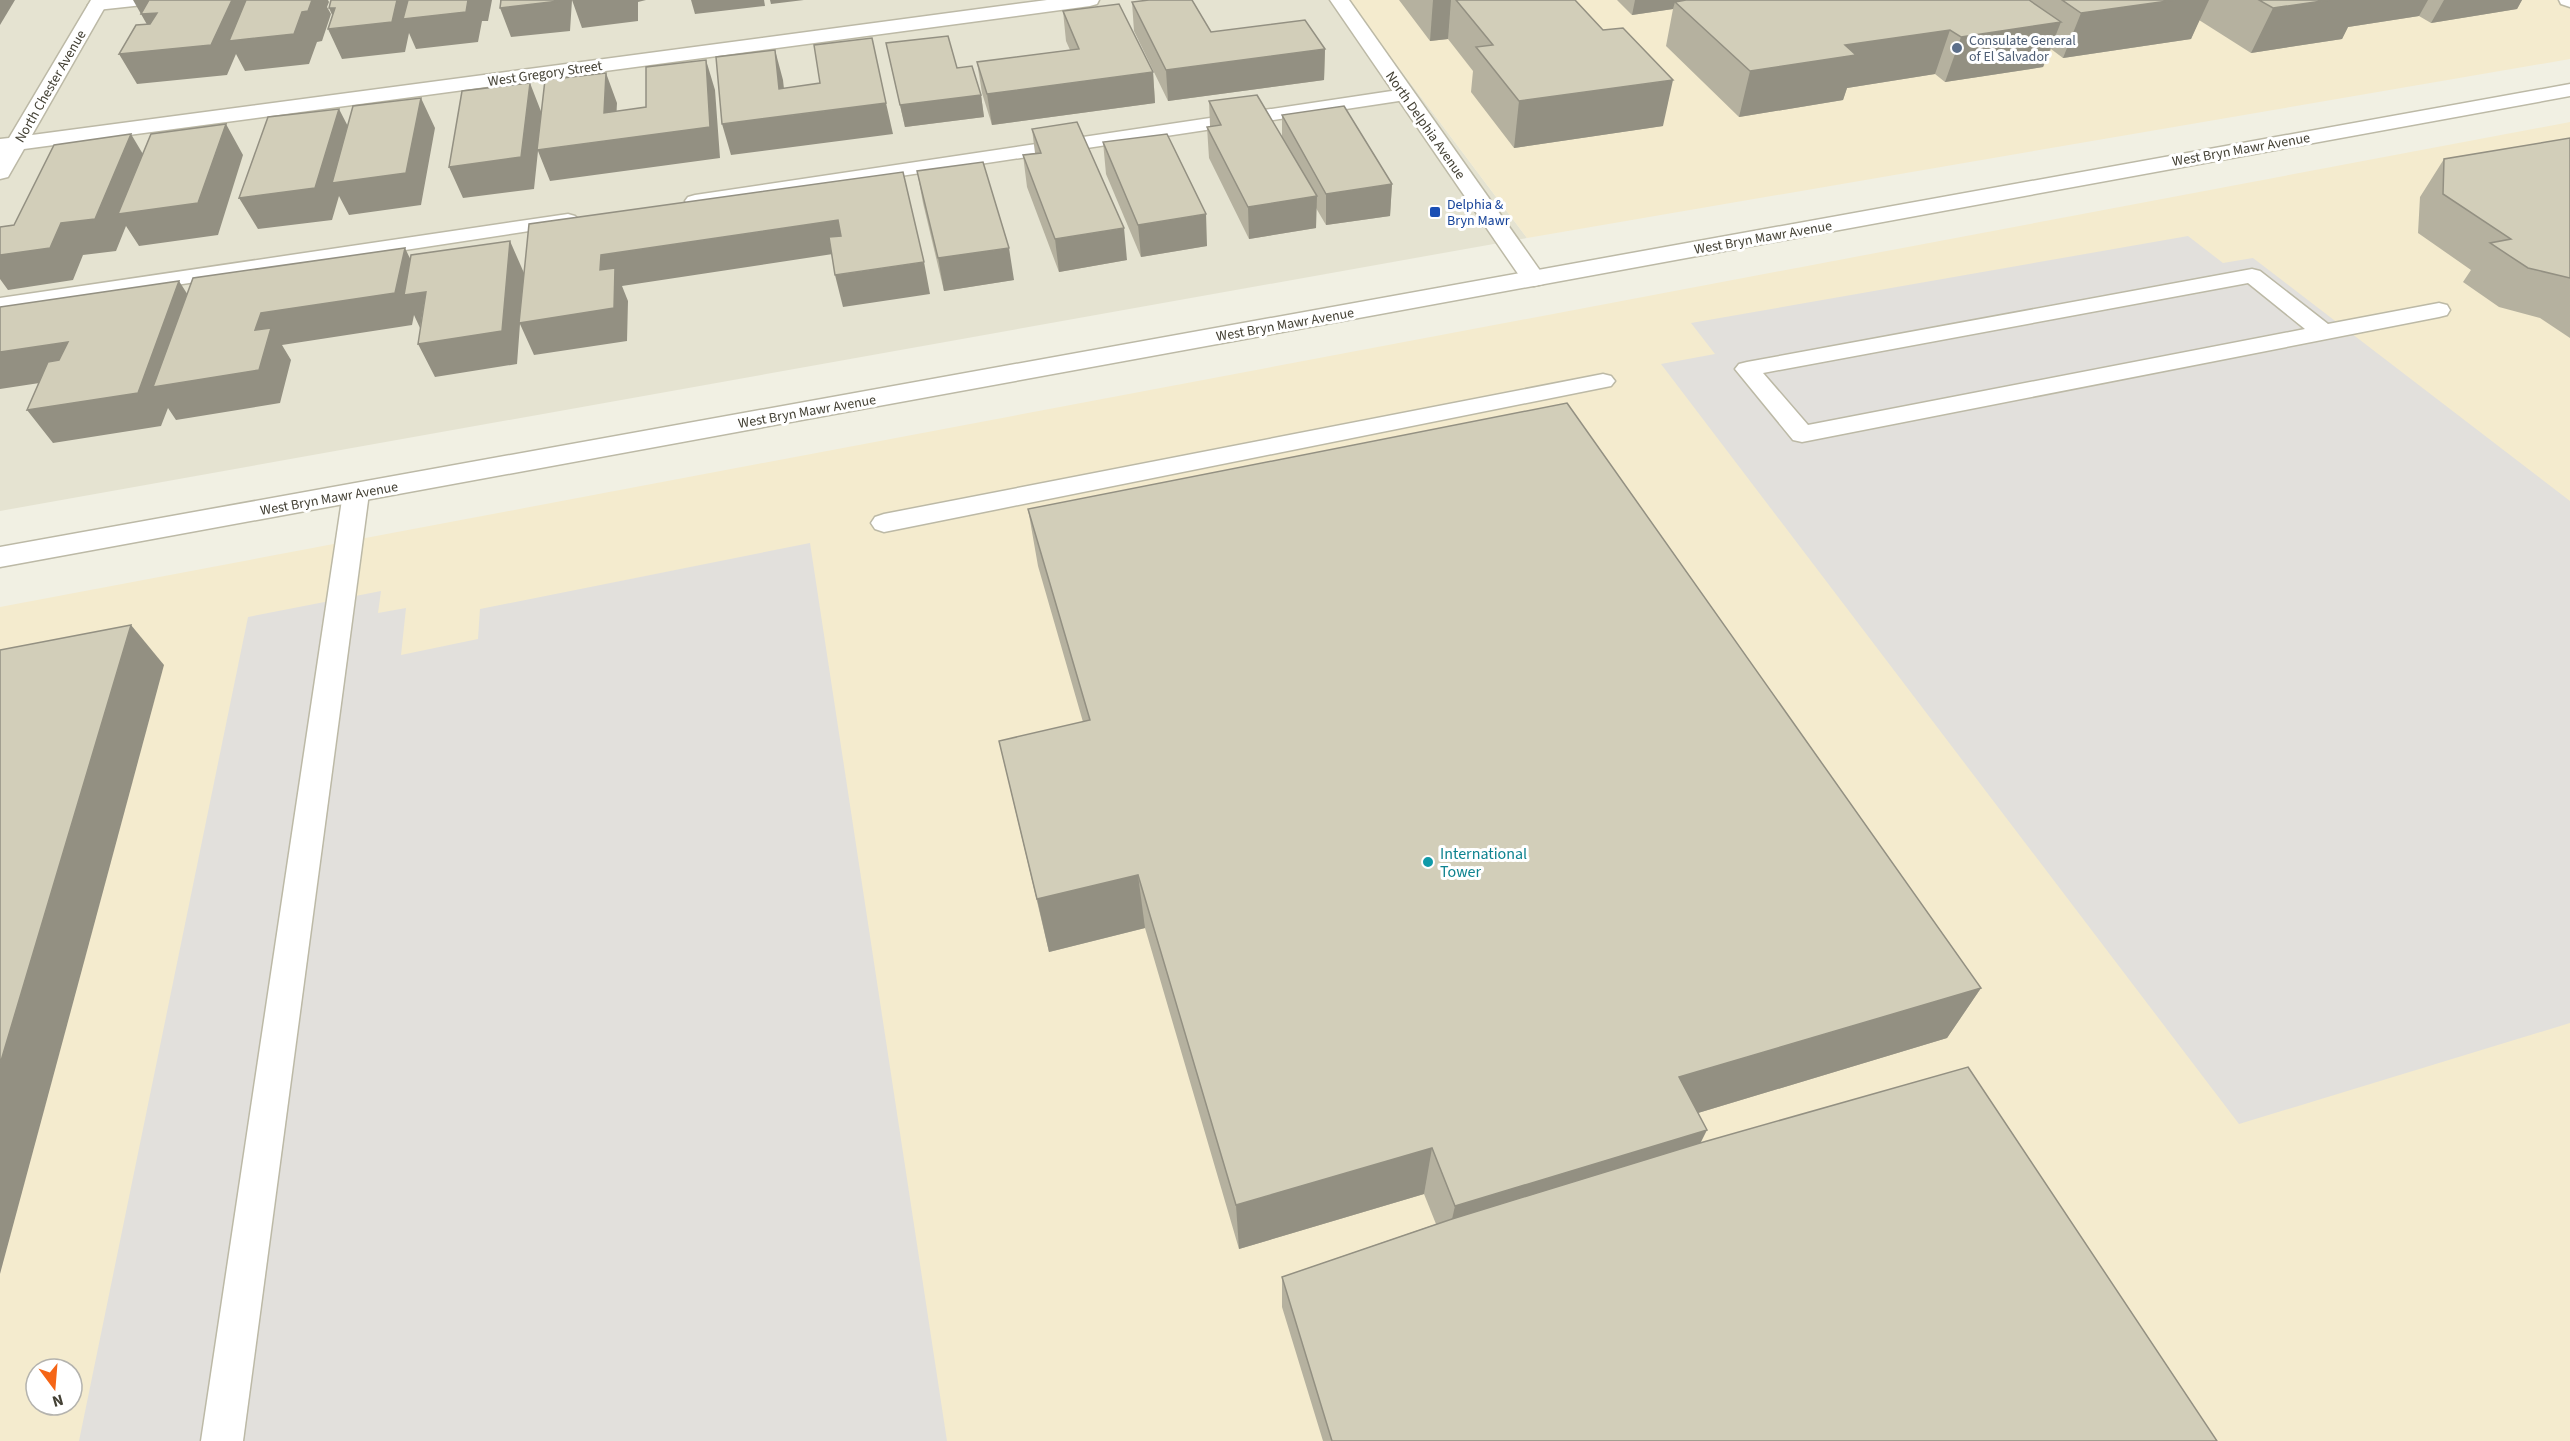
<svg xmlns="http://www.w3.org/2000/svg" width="2570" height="1441" font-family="'Source Sans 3',sans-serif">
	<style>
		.residential { fill: #e5e3d1 }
		.commercial { fill: #f4ebce; fill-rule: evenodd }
		.parking { fill: #e2e0dc }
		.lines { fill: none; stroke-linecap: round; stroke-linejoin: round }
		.service-casing { stroke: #bcb9a6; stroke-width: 3 }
		.minor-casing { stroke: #bcb9a6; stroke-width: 3 }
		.tertiary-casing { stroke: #bcb9a6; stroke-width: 3 }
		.service { fill: #fff; fill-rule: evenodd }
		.minor { fill: #fff; fill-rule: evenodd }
		.tertiary { fill: #fff; fill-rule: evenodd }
		.wall { fill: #b5b19f }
		.shaded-wall { fill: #939082 }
		.building { fill: #d2ceb9; stroke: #939082; stroke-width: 1.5 }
		.service-dot { fill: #5c6f8a; stroke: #fff; stroke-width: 2 }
		.transit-dot { fill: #1a4fb4; stroke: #fff; stroke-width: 2 }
		.culture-dot { fill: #0f9aa8; stroke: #fff; stroke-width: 2 }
		.labels { text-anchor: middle; stroke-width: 6; stroke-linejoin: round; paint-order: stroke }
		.far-service-label { font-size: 14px; fill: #4e5e75; stroke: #fff; text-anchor: start }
		.far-street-label { font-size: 14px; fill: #434034; stroke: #fff }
		.far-transit-label { font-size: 14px; fill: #164399; stroke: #fff; text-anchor: start }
		.culture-label { font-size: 16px; fill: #0d838f; stroke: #fff; text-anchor: start }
	</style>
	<rect width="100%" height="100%" fill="#f1f0e3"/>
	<!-- residential -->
	<polygon class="residential" points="0,0 1348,0 1527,238 0,511"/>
	<!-- commercial -->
	<g class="commercial">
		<polygon points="1348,0 2565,0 2570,2 2570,59 1527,238"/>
		<path d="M2570,122V1441H0V607ZM36,1369H72V1405H36Z"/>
	</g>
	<!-- parking -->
	<g class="parking">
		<polygon points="2188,236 2223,263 2253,258 2570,501 2570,1023 2239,1124 1661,364 1715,354 1691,323"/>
		<polygon points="810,543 947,1441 79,1441 248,617 381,591 378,613 406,608 401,655 478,639 480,609"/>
	</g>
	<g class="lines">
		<defs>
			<g id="service">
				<polygon points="96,0 152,0 149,4 143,5 97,10 91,9 88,5"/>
				<polygon points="1405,89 1412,91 1414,95 1412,99 695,207 688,205 685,201 688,197 695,195"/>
				<polygon points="568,214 575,216 579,220 575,224 0,312 0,298"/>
				<path d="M2252,269L2260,271L2328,324L2439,303L2447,305L2450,310L2447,315L2439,317L1802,442L1793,440L1735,369L1739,364L1747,362ZM2248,283L2305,329L1808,425L1763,373Z"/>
				<polygon points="1603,374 1611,376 1615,381 1611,386 884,532 875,529 871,523 875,517 884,514"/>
				<polygon points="356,485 365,487 369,493 243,1441 201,1441 343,493 347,487"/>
			</g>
			<g id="minor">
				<polygon points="91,0 109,0 32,135 1047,0 1099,0 1097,4 1090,6 24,149 8,177 0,179 0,139 9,138"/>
				<polygon points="1330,0 1349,0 1546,279 1543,284 1534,286 1525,284"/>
				<polygon points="2559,0 2570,0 2570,7 2561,4"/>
			</g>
			<polygon id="tertiary" points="2570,84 2570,96 0,567 0,547"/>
		</defs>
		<!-- service casing -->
		<use href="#service" class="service-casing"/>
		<!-- minor casing -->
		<use href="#minor" class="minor-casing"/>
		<!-- tertiary casing -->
		<use href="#tertiary" class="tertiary-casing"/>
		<!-- service -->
		<use href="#service" class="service"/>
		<!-- minor -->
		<use href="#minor" class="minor"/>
		<!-- tertiary -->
		<use href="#tertiary" class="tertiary"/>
	</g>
	<!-- wall -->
	<g class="wall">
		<polygon points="1399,0 1575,0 1663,126 1514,148 1471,92 1473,71 1448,39 1430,41"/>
		<polygon points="1617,0 2522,0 2517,9 2431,23 2419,16 2348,27 2342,39 2251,53 2199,20 2191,39 2063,58 2051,49 2043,67 1945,82 1935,74 1847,88 1843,100 1739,117 1666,46 1673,9 1632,15"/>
		<polygon points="1132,2 1211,32 1325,49 1324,80 1168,101 1134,31"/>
		<polygon points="1063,11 1153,72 1155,103 992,125 982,93 977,62 1070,50 1066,41"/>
		<polygon points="886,43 957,68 981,95 984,117 905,127"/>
		<polygon points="1209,101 1282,138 1282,115 1392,184 1390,216 1326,225 1316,208 1316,228 1249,239 1209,158 1207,127 1210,126"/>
		<polygon points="1032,129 1127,260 1059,272 1027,187 1023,155 1035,153"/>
		<polygon points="2570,138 2570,338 2540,318 2499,307 2463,282 2471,270 2418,233 2420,197 2444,159"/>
		<polygon points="1103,142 1207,246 1141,257 1106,174"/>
		<polygon points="917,171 1014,280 944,291 923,203"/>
		<polygon points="1028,509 1981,988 1947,1038 1698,1113 1700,1143 2217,1441 1323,1441 1282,1307 1282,1277 1436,1224 1424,1194 1239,1249 1145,928 1049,952 999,741 1083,722 1038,566"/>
	</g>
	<!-- shaded-wall -->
	<g class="shaded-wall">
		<polygon points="0,0 15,0 0,25"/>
		<polygon points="133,0 160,0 158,44 141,14"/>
		<polygon points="232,0 253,0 302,12 312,0 328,0 329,2 327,7 331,14 322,41 317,42 309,64 245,71 236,54 227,75 137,84 119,54"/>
		<polygon points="397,0 492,0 488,21 482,21 478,42 416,49 409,33 405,52 342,59 328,29 338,28 329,8"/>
		<polygon points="500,0 572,0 570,31 511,37 500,8 503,8"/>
		<polygon points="572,0 646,0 638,2 638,21 582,28"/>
		<polygon points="691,0 764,0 765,6 695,14"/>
		<polygon points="770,0 804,0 771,4"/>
		<polygon points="1433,0 1451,0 1448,39 1430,41"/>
		<polygon points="1635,0 1728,0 1675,2 1673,9 1632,15"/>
		<polygon points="2175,0 2209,0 2191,39 2063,58 2081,13"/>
		<polygon points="2329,0 2428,0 2419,16 2348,27 2342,39 2251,53 2273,8"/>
		<polygon points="2444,0 2522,0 2517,9 2431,23"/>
		<polygon points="2061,22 2043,67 1945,82 1961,37"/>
		<polygon points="1950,30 1935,74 1847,88 1843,100 1739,117 1750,71 1845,45"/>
		<polygon points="1325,49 1324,80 1168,101 1166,70"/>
		<polygon points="775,50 783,80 787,116 886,103 893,134 731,155 722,124 779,89"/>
		<polygon points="706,60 715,90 720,158 550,181 538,151 534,189 463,198 449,167 530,83 542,114 604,113 606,73 617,103 615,140"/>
		<polygon points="1153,72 1155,103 992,125 987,94"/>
		<polygon points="1673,80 1663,126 1514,148 1519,101"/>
		<polygon points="981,95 984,117 905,127 900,105"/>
		<polygon points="421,98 435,128 421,205 349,215 339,196 332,220 258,229 239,198 339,109 355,140"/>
		<polygon points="226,124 243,155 218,235 139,246 126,226 116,251 83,255 73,280 8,290 0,279 0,255 61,223 131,134 150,166"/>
		<polygon points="1392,184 1390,216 1326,225 1326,194"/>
		<polygon points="1317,196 1316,228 1249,239 1248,207"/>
		<polygon points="1206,214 1207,246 1141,257 1138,225"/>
		<polygon points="838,220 846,252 622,286 628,301 627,341 534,355 520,324 517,364 435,377 418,344 510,241 524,273 600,270 601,255"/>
		<polygon points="1124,228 1127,260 1059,272 1055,239"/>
		<polygon points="405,248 426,292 420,328 414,315 412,325 282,345 291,360 280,403 176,420 168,408 161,426 53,443 27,410 179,281 200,314 255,330 261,313"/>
		<polygon points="1009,248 1014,280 944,291 938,258"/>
		<polygon points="924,262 930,294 843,307 835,275"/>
		<polygon points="68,342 92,375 0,389 0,352"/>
		<polygon points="131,625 164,665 0,1274 0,1064"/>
		<polygon points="1138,875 1145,928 1049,952 1037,899"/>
		<polygon points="1981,988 1947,1038 1658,1125 1679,1077"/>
		<polygon points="1707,1130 1684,1176 1445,1250 1455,1206"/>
		<polygon points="1432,1148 1424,1194 1239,1249 1236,1205"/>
	</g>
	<!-- building -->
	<g class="building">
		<polygon points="149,0 232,0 211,45 119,54 136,25 150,24 157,13 141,14"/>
		<polygon points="246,0 312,0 308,11 302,12 294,34 229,41"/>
		<polygon points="331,0 397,0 392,22 328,29 335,8 329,8"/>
		<polygon points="408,0 468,0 466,12 403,19"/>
		<polygon points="501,0 559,0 559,1 500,8"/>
		<polygon points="1149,0 1192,0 1211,32 1305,20 1325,49 1166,70 1132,2"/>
		<polygon points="1456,0 1575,0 1603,30 1623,28 1673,80 1519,101 1476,47 1493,45"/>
		<polygon points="1686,0 2029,0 2061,22 1961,37 1950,30 1845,45 1856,55 1750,71 1675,2"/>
		<polygon points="2062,0 2175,0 2081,13"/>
		<polygon points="2259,0 2329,0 2273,8"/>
		<polygon points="1119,4 1153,72 987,94 977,62 1079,49 1063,11"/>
		<polygon points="948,36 957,68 972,66 981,95 900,105 886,43"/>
		<polygon points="872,38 886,103 722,124 716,57 775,50 779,89 820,83 814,45"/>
		<polygon points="706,60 710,127 537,150 545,80 606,73 604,113 646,107 646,67"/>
		<polygon points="530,83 521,157 449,167 462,91"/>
		<polygon points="1257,95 1317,196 1248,207 1207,127 1221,125 1209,101"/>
		<polygon points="421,98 406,173 332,183 353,106"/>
		<polygon points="1344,106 1392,184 1326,194 1282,115"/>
		<polygon points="339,109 315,188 239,198 268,117"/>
		<polygon points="1077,122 1124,228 1055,239 1023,155 1041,153 1032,129"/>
		<polygon points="226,124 198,203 118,214 151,134"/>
		<polygon points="131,134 95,219 61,223 50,248 0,255 0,227 14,225 54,145"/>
		<polygon points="1167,134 1206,214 1138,225 1103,142"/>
		<polygon points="2570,138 2570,278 2528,268 2490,243 2511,239 2443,194 2444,159"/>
		<polygon points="983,162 1009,248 938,258 917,171"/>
		<polygon points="903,172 924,262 835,275 829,237 841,236 838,220 601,255 600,270 615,268 614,308 519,323 529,224"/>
		<polygon points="510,241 502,331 418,344 426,292 404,295 411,255"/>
		<polygon points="405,248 395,293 261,313 255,330 271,328 259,370 153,387 193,278"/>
		<polygon points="179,281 138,393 27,410 48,362 59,360 68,342 0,352 0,307"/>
		<polygon points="1567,403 1981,988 1679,1077 1707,1130 1455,1206 1432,1148 1236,1205 1138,875 1037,899 999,741 1090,720 1028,509"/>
		<polygon points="131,625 0,1064 0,650"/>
		<polygon points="1968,1067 2217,1441 1332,1441 1282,1277 1452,1219 1700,1143"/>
	</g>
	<!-- markers -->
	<circle class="service-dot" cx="1957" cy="48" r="6"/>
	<rect class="transit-dot" x="1429" y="206" width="12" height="12" rx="3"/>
	<circle class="culture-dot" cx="1428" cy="862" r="6"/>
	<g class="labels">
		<!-- far-service labels -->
		<g class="far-service-label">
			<text x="1969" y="45">Consulate General<tspan x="1969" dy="16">of El Salvador</tspan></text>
		</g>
		<!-- far-street labels -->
		<g class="far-street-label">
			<text transform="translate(545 73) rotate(-8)" y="5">West Gregory Street</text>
			<text transform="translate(50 86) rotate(-60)" y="5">North Chester Avenue</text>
			<text transform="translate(1426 125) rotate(55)" y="5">North Delphia Avenue</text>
			<text transform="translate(2241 149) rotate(-10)" y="5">West Bryn Mawr Avenue</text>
			<text transform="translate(1763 237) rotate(-10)" y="5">West Bryn Mawr Avenue</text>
			<text transform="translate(1285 324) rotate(-10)" y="5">West Bryn Mawr Avenue</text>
			<text transform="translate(807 411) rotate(-10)" y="5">West Bryn Mawr Avenue</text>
			<text transform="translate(329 498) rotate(-10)" y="5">West Bryn Mawr Avenue</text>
		</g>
		<!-- far-transit labels -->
		<g class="far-transit-label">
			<text x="1447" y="209">Delphia &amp;<tspan x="1447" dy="16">Bryn Mawr</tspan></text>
		</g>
		<!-- culture labels -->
		<g class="culture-label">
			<text x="1440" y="859">International<tspan x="1440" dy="18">Tower</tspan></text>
		</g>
	</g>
	<!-- north arrow -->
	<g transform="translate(54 1387) rotate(164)"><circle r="28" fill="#ffffff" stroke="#b4b3ae" stroke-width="1.5"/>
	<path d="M0-4.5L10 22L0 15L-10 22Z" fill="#f56516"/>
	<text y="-9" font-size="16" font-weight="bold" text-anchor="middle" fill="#434034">N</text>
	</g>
</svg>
